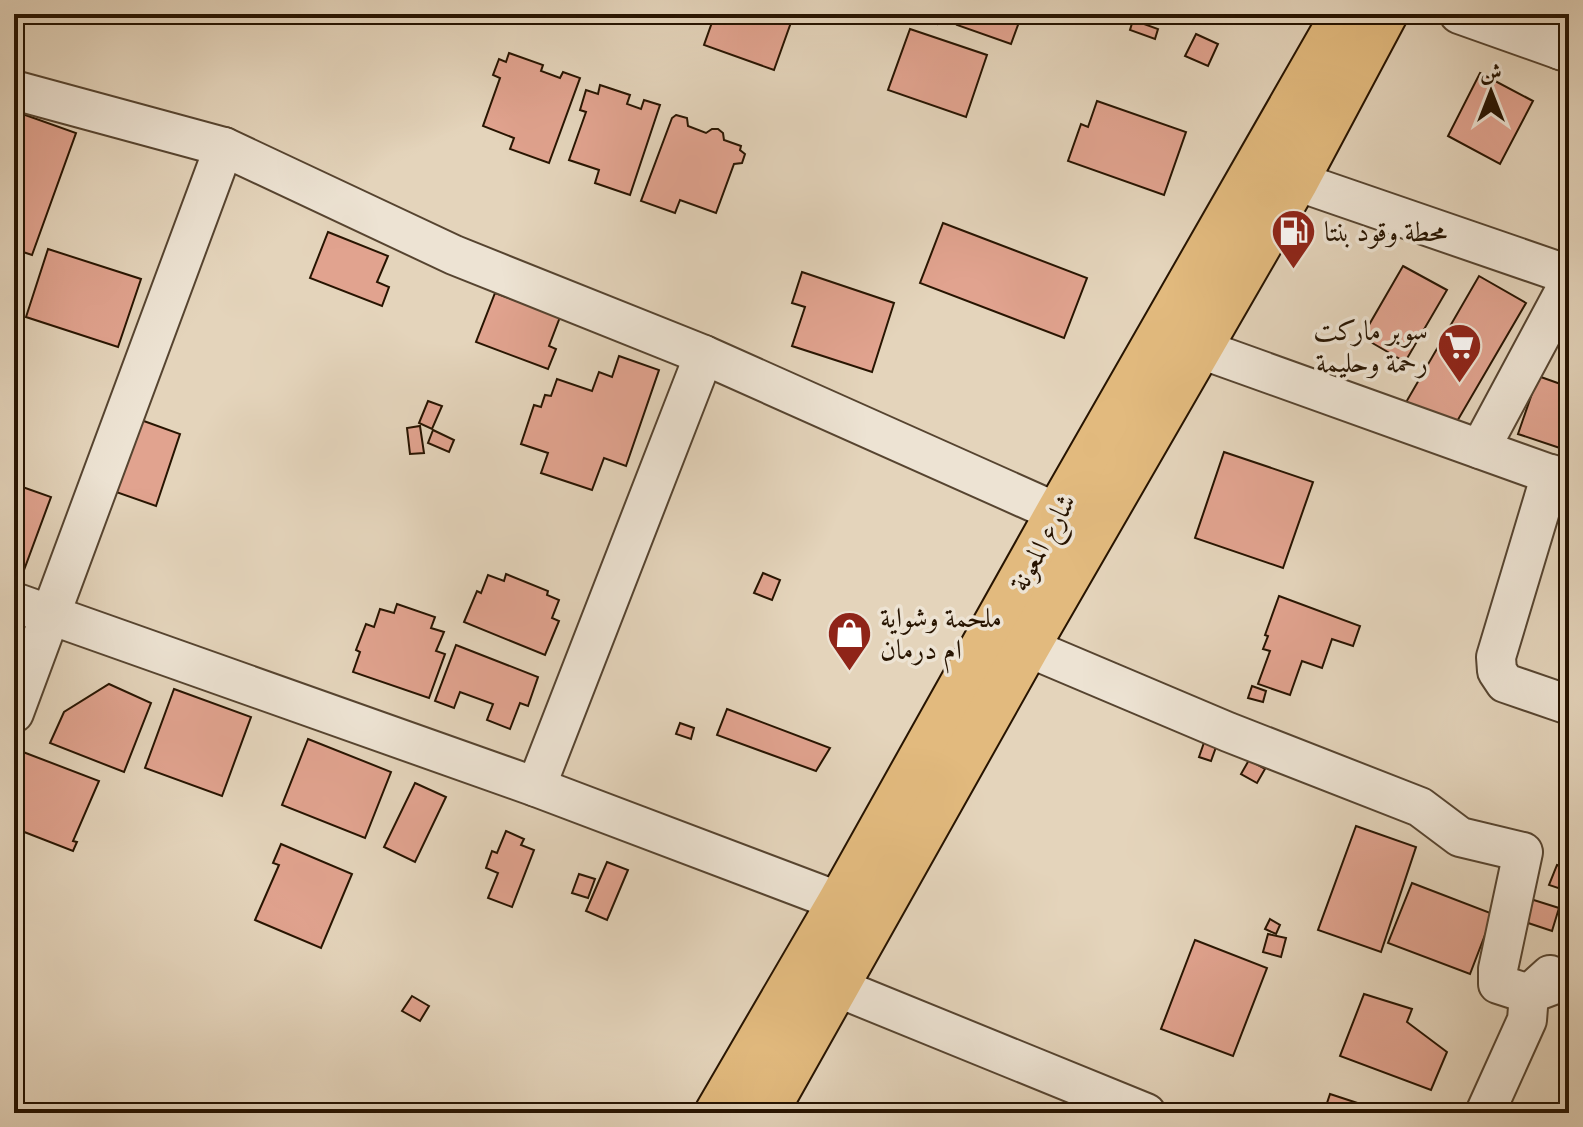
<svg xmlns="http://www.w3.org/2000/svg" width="1583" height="1127" font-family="'Sorts Mill Goudy',Amiri,serif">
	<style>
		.building { fill: #e1a38f; stroke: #271401; stroke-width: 2 }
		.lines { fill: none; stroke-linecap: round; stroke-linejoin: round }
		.minor-casing { stroke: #564430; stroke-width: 42 }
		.highway-casing { stroke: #271401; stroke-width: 48 }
		.minor { stroke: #ede3d3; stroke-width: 38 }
		.highway { stroke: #e2ba7e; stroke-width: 44 }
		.labels { text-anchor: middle; stroke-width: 7; stroke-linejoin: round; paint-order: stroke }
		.poi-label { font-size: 28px; fill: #271401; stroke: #ede3d3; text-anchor: start }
		.street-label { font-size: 28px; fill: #271401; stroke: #ede3d3 }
	</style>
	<rect width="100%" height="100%" fill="#e4d4bb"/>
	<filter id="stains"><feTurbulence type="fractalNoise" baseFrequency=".0025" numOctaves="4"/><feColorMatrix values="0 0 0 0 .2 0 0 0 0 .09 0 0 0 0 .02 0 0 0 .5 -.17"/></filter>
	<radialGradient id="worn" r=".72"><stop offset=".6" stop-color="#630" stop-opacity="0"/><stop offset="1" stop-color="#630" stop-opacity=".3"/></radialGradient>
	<!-- building -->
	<g class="building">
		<polygon points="715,14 794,14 774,70 704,45"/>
		<polygon points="909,14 940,14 937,24"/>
		<polygon points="961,14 1022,14 1011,44 957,25"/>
		<polygon points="1133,20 1158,29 1155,39 1130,30"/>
		<polygon points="910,29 987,55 966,117 888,90"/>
		<polygon points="1196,34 1218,44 1208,66 1185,56"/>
		<polygon points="509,53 543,65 541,71 560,78 563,72 580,78 549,163 510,149 514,138 483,126 500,78 493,75 499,59 506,62"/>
		<polygon points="1480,73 1533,101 1500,164 1448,136"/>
		<polygon points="600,85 630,95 627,104 641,109 644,100 660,105 630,195 595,183 599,170 569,160 586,112 580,110 586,90 598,94"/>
		<polygon points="1097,101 1186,132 1164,195 1068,161 1081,124 1088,127"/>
		<polygon points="14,111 76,133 32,255 14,249"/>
		<polygon points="676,115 687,118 688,126 706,133 712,129 718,129 723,133 724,140 741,146 740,150 745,154 742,163 734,164 716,213 680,200 675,213 641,201 672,118"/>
		<polygon points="943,223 1087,278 1064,338 920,283"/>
		<polygon points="328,232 388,256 377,282 389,287 382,306 310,278"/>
		<polygon points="48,249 141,279 118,347 26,317"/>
		<polygon points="1403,266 1447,290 1405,362 1362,337"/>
		<polygon points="802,272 894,303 872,372 792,346 805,307 792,303"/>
		<polygon points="1479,276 1526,303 1452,430 1405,404"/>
		<polygon points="495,293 560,317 549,346 556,349 548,369 476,342"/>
		<polygon points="619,356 659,370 626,466 604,458 592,490 541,473 548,453 521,444 534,405 541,407 545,395 551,396 557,379 592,391 599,372 612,377"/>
		<polygon points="1538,376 1569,387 1569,451 1518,434"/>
		<polygon points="428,401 442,406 432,429 419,423"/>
		<polygon points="141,420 180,434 156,506 116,492"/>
		<polygon points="420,426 424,453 410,454 407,428"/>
		<polygon points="433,430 454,440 449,452 428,443"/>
		<polygon points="1224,452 1313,482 1283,568 1195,538"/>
		<polygon points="14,484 51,497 24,570 14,567"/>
		<polygon points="763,573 780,580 772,600 754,593"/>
		<polygon points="506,574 548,591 547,595 559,600 552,618 559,621 545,655 464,622 477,591 481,593 488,575 504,581"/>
		<polygon points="1279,596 1360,626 1353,646 1332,639 1322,668 1302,661 1290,695 1258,684 1270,651 1263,649 1268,636 1265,635"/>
		<polygon points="397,604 435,617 431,628 444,632 436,651 445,654 429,698 353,672 360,652 356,650 366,624 374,627 380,609 394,613"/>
		<polygon points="456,645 538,677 528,706 520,703 510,729 487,720 493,704 460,692 454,708 435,701"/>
		<polygon points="109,684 151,703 124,772 50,743 64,712"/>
		<polygon points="1252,686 1266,691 1263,702 1248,698"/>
		<polygon points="174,689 251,717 222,796 145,768"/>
		<polygon points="727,709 830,748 816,771 717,735"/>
		<polygon points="680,723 694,728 691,739 676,734"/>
		<polygon points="1208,731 1220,736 1211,761 1199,757"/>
		<polygon points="308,739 391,772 365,838 282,805"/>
		<polygon points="23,752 99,781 73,841 77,842 73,851 14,828 14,775"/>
		<polygon points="1249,760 1265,769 1257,783 1241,774"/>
		<polygon points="415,783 446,797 415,862 384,847"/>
		<polygon points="1356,826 1416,847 1381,952 1318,930"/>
		<polygon points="506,831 524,839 521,845 534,850 512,907 488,898 498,873 486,868 492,851 497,853"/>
		<polygon points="281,844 352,874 321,948 255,920 279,865 273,863"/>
		<polygon points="607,862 628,870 607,920 586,911"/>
		<polygon points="1557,865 1569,869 1567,891 1549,885"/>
		<polygon points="579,874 595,879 588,898 572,893"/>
		<polygon points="1412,883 1493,914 1470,974 1388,943"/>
		<polygon points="1524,897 1559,908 1552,931 1516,919"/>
		<polygon points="1270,919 1280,925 1276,934 1265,929"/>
		<polygon points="1268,934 1286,938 1281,957 1263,952"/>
		<polygon points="1195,940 1267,968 1233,1056 1161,1029"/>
		<polygon points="1364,994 1412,1009 1407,1022 1447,1052 1431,1090 1340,1056"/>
		<polygon points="412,996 429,1006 420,1021 402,1011"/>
		<polygon points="1330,1094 1388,1113 1311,1113 1312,1108 1324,1112"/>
	</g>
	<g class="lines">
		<defs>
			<g id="minor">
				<polyline points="1459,14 1569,53"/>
				<polyline points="1560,50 1566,14"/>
				<polyline points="14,90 224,147 454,255 704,355 1058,513"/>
				<polyline points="1296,181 1569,275"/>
				<polyline points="1198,348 1569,481"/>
				<polyline points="1480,449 1569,283"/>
				<polyline points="1551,474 1496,657 1497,671 1505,683 1569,705"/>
				<polyline points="14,602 536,787 840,902"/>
				<polyline points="1027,647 1228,732 1420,807 1460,837 1523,852 1498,969 1498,984 1529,994 1550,975"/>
				<polyline points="14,713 224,147"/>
				<polyline points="536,787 704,355"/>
				<polyline points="834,986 1146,1113"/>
				<polyline points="1485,1113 1527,1020 1529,994 1553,985"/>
			</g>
			<g id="highway">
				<polyline points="717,1113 840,902 1058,513 1344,14"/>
				<polyline points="765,1113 1027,647 1296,181 1385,14"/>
			</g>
		</defs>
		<!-- minor casing -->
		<use href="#minor" class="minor-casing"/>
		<!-- highway casing -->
		<use href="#highway" class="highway-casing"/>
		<!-- minor -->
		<use href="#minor" class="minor"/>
		<!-- highway -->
		<use href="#highway" class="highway"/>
	</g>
	<!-- icons -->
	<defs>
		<symbol id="fuel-pin" viewBox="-11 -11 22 30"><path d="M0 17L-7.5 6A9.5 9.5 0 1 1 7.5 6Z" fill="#8f2418" stroke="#ede3d3"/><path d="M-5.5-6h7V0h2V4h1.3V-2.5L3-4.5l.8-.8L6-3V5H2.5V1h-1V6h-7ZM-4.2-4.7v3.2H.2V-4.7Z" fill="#fff"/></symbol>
		<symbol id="supermarket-pin" viewBox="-11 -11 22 30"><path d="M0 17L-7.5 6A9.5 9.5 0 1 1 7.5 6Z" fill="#8f2418" stroke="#ede3d3"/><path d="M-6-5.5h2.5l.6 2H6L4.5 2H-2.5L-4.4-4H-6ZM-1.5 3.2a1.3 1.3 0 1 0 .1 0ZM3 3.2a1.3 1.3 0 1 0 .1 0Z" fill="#fff"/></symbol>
		<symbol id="shop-pin" viewBox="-11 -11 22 30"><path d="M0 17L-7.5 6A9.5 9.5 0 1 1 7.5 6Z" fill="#8f2418" stroke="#ede3d3"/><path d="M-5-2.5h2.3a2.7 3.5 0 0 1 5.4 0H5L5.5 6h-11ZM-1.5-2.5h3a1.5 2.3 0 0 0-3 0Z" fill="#fff"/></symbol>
	</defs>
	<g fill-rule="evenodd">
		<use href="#fuel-pin" x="1268" y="206" width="51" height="69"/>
		<use href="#supermarket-pin" x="1434" y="320" width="51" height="69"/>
		<use href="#shop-pin" x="824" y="608" width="51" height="69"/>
	</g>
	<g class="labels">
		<!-- poi labels -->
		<g class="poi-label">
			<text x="1324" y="241">محطة وقود بنتا</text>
			<text x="1428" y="340" text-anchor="end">سوبر ماركت<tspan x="1428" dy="32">رحمة وحليمة</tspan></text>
			<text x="880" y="627">ملحمة وشواية<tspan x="880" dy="32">ام درمان</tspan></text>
		</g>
		<!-- street labels -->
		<g class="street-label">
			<text transform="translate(1042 542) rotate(-61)" y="10">شارع المعونة</text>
		</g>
	</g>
	<!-- margin -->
	<rect width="1583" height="1127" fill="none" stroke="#e4d4bb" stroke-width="48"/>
	<rect x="16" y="16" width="1551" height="1095" fill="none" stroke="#271401" stroke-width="4"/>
	<rect x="24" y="24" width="1535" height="1079" fill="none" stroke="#271401" stroke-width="2"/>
	<!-- north arrow -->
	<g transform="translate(1491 92)" stroke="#ede3d3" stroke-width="6" paint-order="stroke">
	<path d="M0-6L14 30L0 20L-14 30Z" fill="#271401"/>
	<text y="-12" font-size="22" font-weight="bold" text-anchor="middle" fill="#271401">ش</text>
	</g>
	<rect width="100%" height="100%" filter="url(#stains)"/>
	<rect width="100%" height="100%" fill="url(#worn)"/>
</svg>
